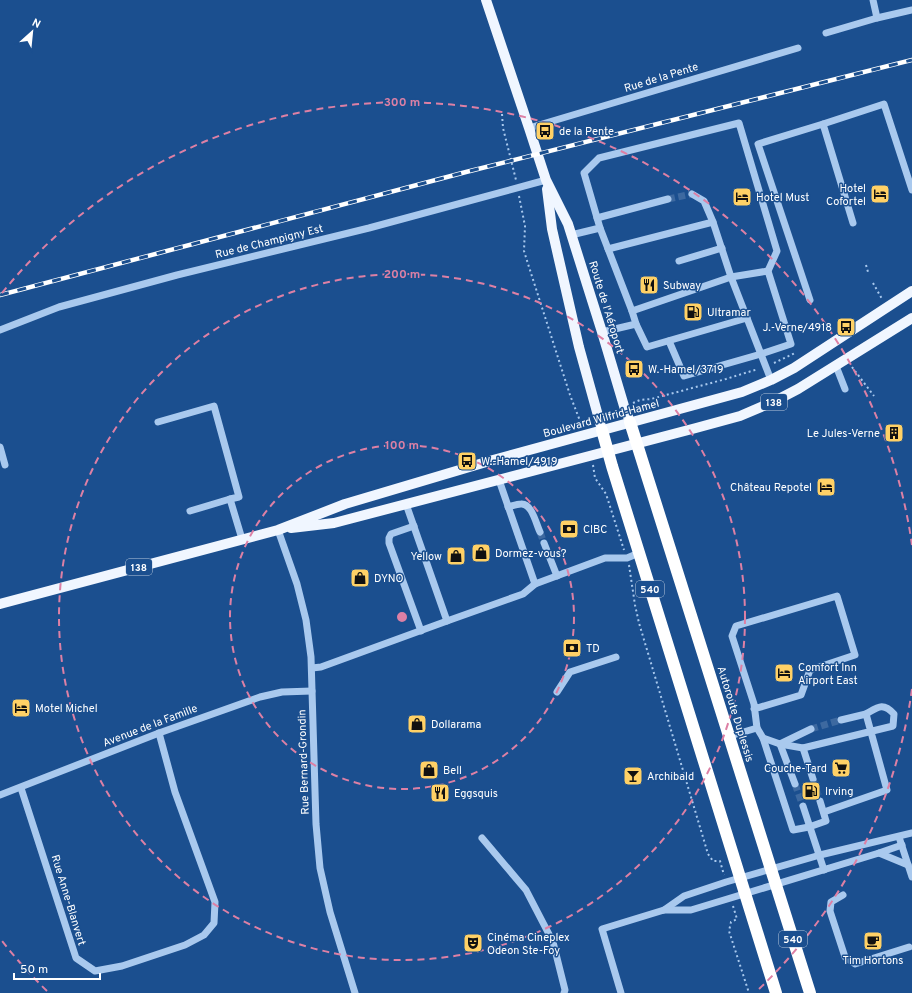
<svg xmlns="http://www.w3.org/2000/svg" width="912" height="993" font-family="Overpass,sans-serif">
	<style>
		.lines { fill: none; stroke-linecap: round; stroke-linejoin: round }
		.minor-tunnel { stroke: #3d69a0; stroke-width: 7; stroke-dasharray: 7 3.5; stroke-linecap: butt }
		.path { stroke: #a9c9ee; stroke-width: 2; stroke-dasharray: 2 3; stroke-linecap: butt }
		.minor { stroke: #a9c9ee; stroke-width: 7 }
		.major { stroke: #f0f6ff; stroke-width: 10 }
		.highway { stroke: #fff; stroke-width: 12 }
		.rail-casing { stroke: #fff; stroke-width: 4.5 }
		.rail { stroke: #1b4f8f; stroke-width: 3; stroke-dasharray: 9; stroke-linecap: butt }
		.ring { fill: none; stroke: #dd80a5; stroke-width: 2; stroke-dasharray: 7 5 }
		.labels { text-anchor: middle; stroke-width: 3; stroke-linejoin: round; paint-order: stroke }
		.shield { fill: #1b4f8f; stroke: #bbcadd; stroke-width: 1 }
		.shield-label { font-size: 10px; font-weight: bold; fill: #fff }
		.street-label { font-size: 11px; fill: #fff; stroke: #1b4f8f }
		.poi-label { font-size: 11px; fill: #fff; stroke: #1b4f8f; text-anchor: start }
		.centre { fill: #dd80a5; stroke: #1b4f8f; stroke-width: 2 }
		.ring-label { font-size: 12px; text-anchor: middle; font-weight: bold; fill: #dd80a5; stroke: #1b4f8f; stroke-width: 3; stroke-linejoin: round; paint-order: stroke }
	</style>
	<rect width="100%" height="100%" fill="#1b4f8f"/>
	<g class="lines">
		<!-- minor-tunnel -->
		<g class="minor-tunnel">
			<polyline points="668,199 692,194"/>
			<polyline points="540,532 544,543"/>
			<polyline points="811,729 841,720"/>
			<polyline points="813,779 820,801"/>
			<polyline points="795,784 803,806"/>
		</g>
		<!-- path -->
		<g class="path">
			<polyline points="502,114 503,128 516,180"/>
			<polyline points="519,196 525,226 524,251 529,267 570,395 582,426"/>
			<polyline points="866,265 868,272"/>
			<polyline points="873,283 882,299"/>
			<polyline points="774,363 795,353"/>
			<polyline points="852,367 874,396"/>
			<polyline points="633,403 640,400 651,399 726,379 758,369"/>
			<polyline points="593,465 595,478 606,494 624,550"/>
			<polyline points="629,565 635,605 639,623 708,854 713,861 720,861 724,875"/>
			<polyline points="733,906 737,919 731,922 729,931 749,993"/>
		</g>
		<!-- minor -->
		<g class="minor">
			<polyline points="877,18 912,10"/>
			<polyline points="826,33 877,18 873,0"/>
			<polyline points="823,124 884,104 912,190"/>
			<polyline points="529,128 798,48"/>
			<polyline points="597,218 668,199"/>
			<polyline points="713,222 731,277 771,380"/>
			<polyline points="600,228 632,311"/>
			<polyline points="571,235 600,228 584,173 599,158 739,123 777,251 768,271 791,344 761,354 684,376 669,341"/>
			<polyline points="608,249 713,222 704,201 692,194"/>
			<polyline points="679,261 722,248"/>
			<polyline points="810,300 758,144 823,124 853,223"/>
			<polyline points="636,324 647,347 747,318"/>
			<polyline points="0,330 59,307 177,275 369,228 546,180"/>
			<polyline points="602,332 636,324 632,311 731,277 768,271"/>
			<polyline points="836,366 845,389"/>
			<polyline points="158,422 214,406 239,497 230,499 242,539"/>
			<polyline points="0,447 5,465"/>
			<polyline points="499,480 535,584"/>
			<path d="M508,507C512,506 517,504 521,504C532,503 536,524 540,532"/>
			<polyline points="190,511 230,499"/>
			<polyline points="414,526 391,534 389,538 389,543 421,631"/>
			<polyline points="278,530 297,584 306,620 311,657 316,824 320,868 330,912 355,993"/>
			<polyline points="544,543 557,576"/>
			<polyline points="447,621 523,594 535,584 605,558 627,558 639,553"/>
			<polyline points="312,668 321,667 447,621 406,504"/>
			<polyline points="557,692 570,672 616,657"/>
			<polyline points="841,720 866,714"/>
			<polyline points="757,728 763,738 780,744 795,784"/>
			<polyline points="730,736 757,728 754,704 732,636 736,626 837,596 855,655 810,670 801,695 754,709"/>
			<polyline points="763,738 793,830 809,827 826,821 820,801"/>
			<path d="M780,744L803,748L893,726L894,714C883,702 878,707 866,714L887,790L824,812"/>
			<polyline points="780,744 811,729"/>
			<polyline points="803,748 813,779"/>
			<polyline points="21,788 76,958 95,971 122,966 185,945 204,935 214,923 215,902 175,792 159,733"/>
			<polyline points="0,795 159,733 260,697 282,692 312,691"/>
			<polyline points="803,806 824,870"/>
			<polyline points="899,837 912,877"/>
			<polyline points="482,838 526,890 553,942 565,990 564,993"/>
			<polyline points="879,853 902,845"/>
			<polyline points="843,895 831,902 830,911 845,957 855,964 909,947"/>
			<polyline points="664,910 684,896 726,882 820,855 912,833"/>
			<polyline points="621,993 602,929 664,910 691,910 879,853 908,865"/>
		</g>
		<!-- major -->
		<g class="major">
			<polyline points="486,0 529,128 546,180 568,224 602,332 624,406 630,422"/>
			<polyline points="547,189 552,229 557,251 579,347 602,430"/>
			<polyline points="291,528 334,523 696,428 740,416 775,401 798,389 912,318"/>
			<polyline points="0,604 278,530 345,504 493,460 742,392 771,380 794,368 912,291"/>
		</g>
		<!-- highway -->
		<g class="highway">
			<polyline points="630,422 810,993"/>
			<polyline points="602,430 612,466 776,993"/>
		</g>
		<defs>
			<polyline id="rail" points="0,295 466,172 912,60"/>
		</defs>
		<!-- rail casing -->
		<use href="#rail" class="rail-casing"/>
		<!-- rail -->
		<use href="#rail" class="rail"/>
	</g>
	<!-- distance rings -->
	<g class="ring">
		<circle cx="402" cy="617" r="172"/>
		<circle cx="402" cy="617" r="343"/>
		<path d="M912 689A515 515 0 0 1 757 991M47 991A515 515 0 0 1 2 941M2 293A515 515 0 0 1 912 545"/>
	</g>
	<!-- icons -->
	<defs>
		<symbol id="bus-square" viewBox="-11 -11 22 22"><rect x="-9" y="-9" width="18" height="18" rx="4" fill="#ffd166" stroke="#1b4f8f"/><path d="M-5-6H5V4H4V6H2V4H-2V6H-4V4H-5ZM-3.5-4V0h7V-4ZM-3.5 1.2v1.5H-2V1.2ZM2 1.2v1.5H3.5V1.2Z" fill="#111"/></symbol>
		<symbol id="hotel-square" viewBox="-11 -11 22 22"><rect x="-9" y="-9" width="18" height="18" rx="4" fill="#ffd166" stroke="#1b4f8f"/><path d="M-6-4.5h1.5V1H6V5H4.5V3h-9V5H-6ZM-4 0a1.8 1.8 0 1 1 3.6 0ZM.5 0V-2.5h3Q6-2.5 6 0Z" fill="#111"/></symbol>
		<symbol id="restaurant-square" viewBox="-11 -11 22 22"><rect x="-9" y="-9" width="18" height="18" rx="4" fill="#ffd166" stroke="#1b4f8f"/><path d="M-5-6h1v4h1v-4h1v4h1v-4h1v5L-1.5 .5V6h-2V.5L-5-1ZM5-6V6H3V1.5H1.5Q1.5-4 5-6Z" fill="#111"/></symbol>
		<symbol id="fuel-square" viewBox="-11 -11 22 22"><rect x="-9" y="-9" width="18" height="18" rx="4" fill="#ffd166" stroke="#1b4f8f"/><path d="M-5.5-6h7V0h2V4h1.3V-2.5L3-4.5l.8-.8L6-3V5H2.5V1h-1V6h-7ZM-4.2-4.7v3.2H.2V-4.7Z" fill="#111"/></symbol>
		<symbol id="building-square" viewBox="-11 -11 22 22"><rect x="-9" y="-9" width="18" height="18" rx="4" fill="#ffd166" stroke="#1b4f8f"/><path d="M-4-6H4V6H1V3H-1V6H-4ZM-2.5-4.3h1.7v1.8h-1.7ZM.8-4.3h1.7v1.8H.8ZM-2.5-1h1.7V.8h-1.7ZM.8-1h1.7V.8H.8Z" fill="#111"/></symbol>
		<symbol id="bank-square" viewBox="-11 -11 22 22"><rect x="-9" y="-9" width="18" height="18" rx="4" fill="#ffd166" stroke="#1b4f8f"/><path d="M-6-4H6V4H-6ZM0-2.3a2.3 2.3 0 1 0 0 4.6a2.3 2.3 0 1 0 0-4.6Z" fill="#111"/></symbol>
		<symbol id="shop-square" viewBox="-11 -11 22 22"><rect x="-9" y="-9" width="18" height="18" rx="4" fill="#ffd166" stroke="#1b4f8f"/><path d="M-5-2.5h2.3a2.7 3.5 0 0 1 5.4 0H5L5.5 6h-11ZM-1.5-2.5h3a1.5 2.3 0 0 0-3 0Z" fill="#111"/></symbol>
		<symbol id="supermarket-square" viewBox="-11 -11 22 22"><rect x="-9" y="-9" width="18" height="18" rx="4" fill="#ffd166" stroke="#1b4f8f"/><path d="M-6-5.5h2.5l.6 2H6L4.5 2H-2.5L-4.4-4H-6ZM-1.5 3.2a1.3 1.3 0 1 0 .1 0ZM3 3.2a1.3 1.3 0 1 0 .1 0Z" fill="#111"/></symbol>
		<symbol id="bar-square" viewBox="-11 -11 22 22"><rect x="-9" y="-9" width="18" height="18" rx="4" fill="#ffd166" stroke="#1b4f8f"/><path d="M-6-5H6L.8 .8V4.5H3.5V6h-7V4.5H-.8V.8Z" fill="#111"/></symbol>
		<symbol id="cafe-square" viewBox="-11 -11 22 22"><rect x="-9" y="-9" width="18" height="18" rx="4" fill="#ffd166" stroke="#1b4f8f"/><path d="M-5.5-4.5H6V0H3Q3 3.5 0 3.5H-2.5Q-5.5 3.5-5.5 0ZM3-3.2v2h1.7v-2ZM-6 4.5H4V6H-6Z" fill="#111"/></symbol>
		<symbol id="theatre-square" viewBox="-11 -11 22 22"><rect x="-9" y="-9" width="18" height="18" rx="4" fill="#ffd166" stroke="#1b4f8f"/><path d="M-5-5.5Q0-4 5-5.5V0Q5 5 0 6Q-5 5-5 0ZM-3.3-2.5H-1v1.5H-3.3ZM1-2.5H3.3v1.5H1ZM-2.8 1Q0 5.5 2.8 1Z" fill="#111"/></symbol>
	</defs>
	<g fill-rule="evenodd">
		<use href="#bus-square" x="534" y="120" width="22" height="22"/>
		<use href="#hotel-square" x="869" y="183" width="22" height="22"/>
		<use href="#hotel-square" x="731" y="186" width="22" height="22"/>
		<use href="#restaurant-square" x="638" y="274" width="22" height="22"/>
		<use href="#fuel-square" x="682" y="301" width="22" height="22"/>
		<use href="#bus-square" x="835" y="316" width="22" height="22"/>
		<use href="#bus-square" x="623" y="358" width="22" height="22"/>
		<use href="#building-square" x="883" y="422" width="22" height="22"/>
		<use href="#bus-square" x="456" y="450" width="22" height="22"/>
		<use href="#hotel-square" x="815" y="476" width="22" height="22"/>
		<use href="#bank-square" x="558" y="518" width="22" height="22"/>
		<use href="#shop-square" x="470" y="542" width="22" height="22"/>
		<use href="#shop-square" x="445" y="545" width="22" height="22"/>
		<use href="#shop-square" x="349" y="567" width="22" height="22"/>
		<use href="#bank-square" x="561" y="637" width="22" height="22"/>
		<use href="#hotel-square" x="773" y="662" width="22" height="22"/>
		<use href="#hotel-square" x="10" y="697" width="22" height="22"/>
		<use href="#shop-square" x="406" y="713" width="22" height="22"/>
		<use href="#supermarket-square" x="830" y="757" width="22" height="22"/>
		<use href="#shop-square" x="418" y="759" width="22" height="22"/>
		<use href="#bar-square" x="622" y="765" width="22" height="22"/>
		<use href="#fuel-square" x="800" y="780" width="22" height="22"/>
		<use href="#restaurant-square" x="429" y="782" width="22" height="22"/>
		<use href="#cafe-square" x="862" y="930" width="22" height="22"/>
		<use href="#theatre-square" x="462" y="932" width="22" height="22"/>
	</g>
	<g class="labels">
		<!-- shield labels -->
		<g class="shield">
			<rect x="761" y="394" width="26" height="16" rx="3"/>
			<rect x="126" y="559" width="26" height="16" rx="3"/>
			<rect x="636" y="581" width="28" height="16" rx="3"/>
			<rect x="779" y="931" width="28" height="16" rx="3"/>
		</g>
		<g class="shield-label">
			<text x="774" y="406">138</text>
			<text x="139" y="571">138</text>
			<text x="650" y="593">540</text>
			<text x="793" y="943">540</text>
		</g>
		<!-- street labels -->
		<g class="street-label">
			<text transform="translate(661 77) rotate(-17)" y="4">Rue de la Pente</text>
			<text transform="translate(269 241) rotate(-14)" y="4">Rue de Champigny Est</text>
			<text transform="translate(607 307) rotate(73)" y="4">Route de l'Aéroport</text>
			<text transform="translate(601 418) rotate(-15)" y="4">Boulevard Wilfrid-Hamel</text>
			<text transform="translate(736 714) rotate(73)" y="4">Autoroute Duplessis</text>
			<text transform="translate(150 725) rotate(-21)" y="4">Avenue de la Famille</text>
			<text transform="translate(303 762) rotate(-92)" y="4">Rue Bernard-Grondin</text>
			<text transform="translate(69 900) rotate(73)" y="4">Rue Anne-Blanvert</text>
		</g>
		<!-- poi labels -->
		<g class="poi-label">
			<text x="559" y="135">de la Pente</text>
			<text x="866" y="192" text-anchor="end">Hotel<tspan x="866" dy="13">Cofortel</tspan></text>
			<text x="756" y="201">Hotel Must</text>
			<text x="663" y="289">Subway</text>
			<text x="707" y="316">Ultramar</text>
			<text x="832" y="331" text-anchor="end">J.-Verne/4918</text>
			<text x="648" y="373">W.-Hamel/3719</text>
			<text x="880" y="437" text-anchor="end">Le Jules-Verne</text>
			<text x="481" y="465">W.-Hamel/4919</text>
			<text x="812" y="491" text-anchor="end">Château Repotel</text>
			<text x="583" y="533">CIBC</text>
			<text x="495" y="557">Dormez-vous?</text>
			<text x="442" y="560" text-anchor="end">Yellow</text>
			<text x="374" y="582">DYNO</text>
			<text x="586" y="652">TD</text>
			<text x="798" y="671">Comfort Inn<tspan x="798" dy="13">Airport East</tspan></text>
			<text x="35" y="712">Motel Michel</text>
			<text x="431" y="728">Dollarama</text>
			<text x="827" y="772" text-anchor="end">Couche-Tard</text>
			<text x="443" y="774">Bell</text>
			<text x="647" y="780">Archibald</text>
			<text x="825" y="795">Irving</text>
			<text x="454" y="797">Eggsquis</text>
			<text x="487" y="941">Cinéma Cineplex<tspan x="487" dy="13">Odeon Ste-Foy</tspan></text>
			<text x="873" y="964" text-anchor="middle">Tim Hortons</text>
		</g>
	</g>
	<circle cx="402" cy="617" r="6" class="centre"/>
	<g class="ring-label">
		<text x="402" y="106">300 m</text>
		<text x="402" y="278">200 m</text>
		<text x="402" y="449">100 m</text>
	</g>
	<!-- north arrow -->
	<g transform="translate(32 32) rotate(27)" stroke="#1b4f8f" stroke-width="3" paint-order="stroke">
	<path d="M0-3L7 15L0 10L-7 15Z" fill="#ffffff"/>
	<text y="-6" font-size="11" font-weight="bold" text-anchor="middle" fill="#ffffff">N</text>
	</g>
	<!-- scale -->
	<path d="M14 973v6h86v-6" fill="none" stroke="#ffffff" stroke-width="2"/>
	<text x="20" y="973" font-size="12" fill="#ffffff" stroke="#1b4f8f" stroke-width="3" paint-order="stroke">50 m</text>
</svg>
